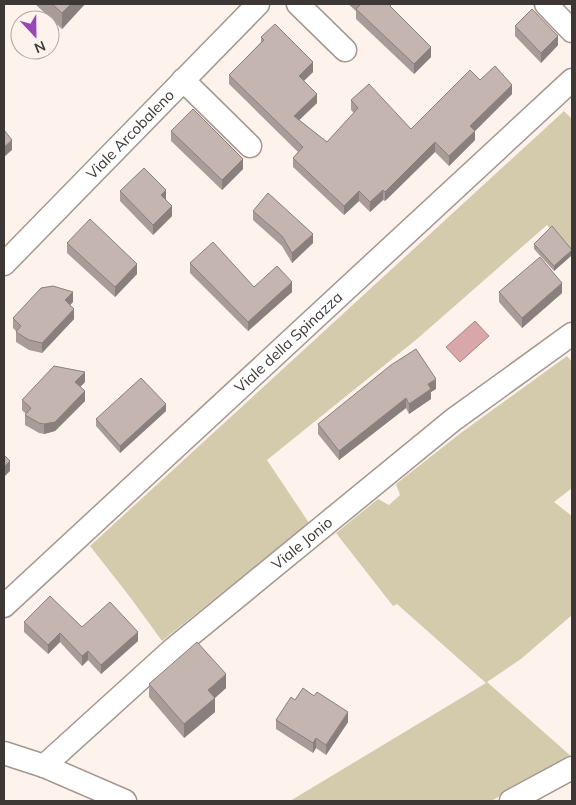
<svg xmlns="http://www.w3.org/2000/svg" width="576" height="805" font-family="Mulish,sans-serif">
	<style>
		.green { fill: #d4cbac }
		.water { fill: #d9a6a9; stroke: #aa8586 }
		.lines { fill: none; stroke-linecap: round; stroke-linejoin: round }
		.minor-casing { stroke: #a39790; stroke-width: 25 }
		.minor { stroke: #fff; stroke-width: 22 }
		.wall { fill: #a99c98 }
		.shaded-wall { fill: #897f7c }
		.building { fill: #c4b5b1; stroke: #897f7c }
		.labels { text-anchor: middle; stroke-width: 5; stroke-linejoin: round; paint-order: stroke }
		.street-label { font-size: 15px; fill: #3d3835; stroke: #fdf3ec }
	</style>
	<rect width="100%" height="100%" fill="#fdf3ec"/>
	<!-- green -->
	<g class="green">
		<polygon points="564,111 572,119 572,256 547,225 417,339 267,460 309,523 162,641 130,597 90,546"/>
		<polygon points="567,356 572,362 572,488 554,502 572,516 572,615 521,659 487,682 572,757 491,801 290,801 486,683 397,604 393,606 336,533 378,499 389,505 400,495 396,484 462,432"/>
	</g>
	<!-- water -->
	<polygon class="water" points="475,321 489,336 460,362 446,347"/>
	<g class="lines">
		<defs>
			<g id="minor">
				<polyline points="298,4 345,50"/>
				<polyline points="546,4 572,31"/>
				<polyline points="183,80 250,146"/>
				<path id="s1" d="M4,264L258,4"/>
				<path id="s2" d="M4,606L572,80"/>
				<polyline points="4,753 44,766 125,801"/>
				<path id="s3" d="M44,766L172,650L453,420L572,334"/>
				<polyline points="511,801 572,768"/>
			</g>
		</defs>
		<!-- minor casing -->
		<use href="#minor" class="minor-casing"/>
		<!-- minor -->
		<use href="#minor" class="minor"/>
	</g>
	<!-- wall -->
	<g class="wall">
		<polygon points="35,4 85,4 62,29"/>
		<polygon points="348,4 390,4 391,7 431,57 414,74 356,19 356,11"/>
		<polygon points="515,26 558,45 541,63 515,36"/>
		<polygon points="261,37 313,72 304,81 317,103 299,120 327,142 354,113 351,110 351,100 411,129 480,80 512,94 475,131 475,140 449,166 435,152 385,201 383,200 370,212 359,201 344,215 293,167 293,158 298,152 229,84 229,75 261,42"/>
		<polygon points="171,131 243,169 222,190 171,141"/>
		<polygon points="120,191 166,199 172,216 153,235 120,201"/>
		<polygon points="253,211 313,243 292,263 282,246 253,220"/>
		<polygon points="67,243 137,274 115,297 67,253"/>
		<polygon points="534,244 572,255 554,271 534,249"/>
		<polygon points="190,263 254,287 292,292 248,331 190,273"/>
		<polygon points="499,292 562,293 522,328 499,302"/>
		<polygon points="73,302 70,305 74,319 42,353 29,350 16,342 16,331 13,328 13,318"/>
		<polygon points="85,382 80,387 85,401 55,431 44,434 39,433 25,425 25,415 26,414 22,410 22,400"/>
		<polygon points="436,389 431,392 431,399 409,414 406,408 339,460 318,434 318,424"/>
		<polygon points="166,411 120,453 96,426 96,419"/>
		<polygon points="24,622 82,627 138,641 101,674 88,660 82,666 60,642 48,654 24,632"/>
		<polygon points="149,684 226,688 215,698 215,712 184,738 149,697"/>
		<polygon points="295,700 348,722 326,755 316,748 313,753 276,729 276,720"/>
	</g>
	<!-- shaded-wall -->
	<g class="shaded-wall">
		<polygon points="71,4 85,4 62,29 62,13"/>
		<polygon points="558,36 558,45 541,63 541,53"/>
		<polygon points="431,47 431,57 414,74 414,64"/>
		<polygon points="313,62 313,72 299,85 299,76"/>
		<polygon points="512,85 512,94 475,131 475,140 449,166 449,156 470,126"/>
		<polygon points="317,94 317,103 294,125 294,116"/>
		<polygon points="12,140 12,150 4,157 4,147"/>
		<polygon points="435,142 435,152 385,201 385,192"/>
		<polygon points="243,159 243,169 222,190 222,180"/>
		<polygon points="166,190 166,200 161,195"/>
		<polygon points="383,190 383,200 370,212 370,202"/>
		<polygon points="359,191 359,201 344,215 344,206"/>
		<polygon points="172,206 172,216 153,235 153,225"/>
		<polygon points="313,234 313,243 292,263 292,253"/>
		<polygon points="572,250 572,255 554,271 554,266"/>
		<polygon points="137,264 137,274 115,297 115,287"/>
		<polygon points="292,282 292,292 248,331 248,322"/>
		<polygon points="562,283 562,293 522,328 522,318"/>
		<polygon points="73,292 73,302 65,310 65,300"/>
		<polygon points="74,309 74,319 42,353 42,343"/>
		<polygon points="85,372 85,382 75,392 75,382"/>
		<polygon points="436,379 436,389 431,392 431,399 409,414 409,404 428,384"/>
		<polygon points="85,391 85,401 55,431 44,434 44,424"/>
		<polygon points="406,398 406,408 339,460 339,451"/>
		<polygon points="166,404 166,411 120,453 120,446"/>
		<polygon points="10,461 10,471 4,477 4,467"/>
		<polygon points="138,632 138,641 101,674 101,665"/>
		<polygon points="60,633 60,642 48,654 48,645"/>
		<polygon points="88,651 88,660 82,666 82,656"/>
		<polygon points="226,674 226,688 208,704 208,690"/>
		<polygon points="215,698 215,712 184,738 184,724"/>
		<polygon points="348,712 348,722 326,755 326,745"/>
		<polygon points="316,738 316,748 313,753 313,743"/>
	</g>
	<!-- building -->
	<g class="building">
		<polygon points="52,4 71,4 62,13"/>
		<polygon points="358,4 391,4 390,6 431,47 414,64 356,9 360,5"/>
		<polygon points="532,9 558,36 541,53 515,26"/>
		<polygon points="275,24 313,62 299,76 317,94 294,116 327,142 358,108 351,100 369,84 411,129 470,70 480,80 495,66 512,85 470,126 475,131 449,156 435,142 385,192 383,190 370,202 359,191 344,206 293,158 303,147 229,75 264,40 261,37"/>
		<polygon points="193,109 243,159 222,180 171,131"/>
		<polygon points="4,130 12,140 4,147"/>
		<polygon points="144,168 166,190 161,195 172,206 153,225 120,191"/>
		<polygon points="268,193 313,234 292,253 282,236 253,211"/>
		<polygon points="90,219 137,264 115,287 67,243"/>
		<polygon points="552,226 572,250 554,266 534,244"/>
		<polygon points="213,242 254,287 277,266 292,282 248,322 190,263"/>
		<polygon points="540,257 562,283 522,318 499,292"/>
		<polygon points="53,286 73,292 65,300 74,309 42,343 29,340 16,332 21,326 13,318 41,288"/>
		<polygon points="416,349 436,379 428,384 431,389 409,404 406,398 339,451 318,424 391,365"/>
		<polygon points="54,366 85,372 75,382 85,391 55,422 44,424 39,423 25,415 31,408 22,400"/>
		<polygon points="141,378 166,404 120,446 96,419"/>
		<polygon points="4,455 10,461 4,467"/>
		<polygon points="50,596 82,627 110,602 138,632 101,665 88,651 82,656 60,633 48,645 24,622"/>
		<polygon points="197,642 226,674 208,690 215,698 184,724 149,684"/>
		<polygon points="303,688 314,696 317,692 348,712 326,745 316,738 313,743 276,720 291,697 295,700"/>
	</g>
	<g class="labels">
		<!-- street labels -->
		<g class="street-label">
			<text dy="5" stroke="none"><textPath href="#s1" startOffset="181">Viale Arcobaleno</textPath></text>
			<text dy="5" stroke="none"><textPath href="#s2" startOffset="388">Viale della Spinazza</textPath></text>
			<text dy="5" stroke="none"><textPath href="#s3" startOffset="341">Viale Jonio</textPath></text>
		</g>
	</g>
	<!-- border -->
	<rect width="576" height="805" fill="none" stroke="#3d3835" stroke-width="10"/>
	<!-- north arrow -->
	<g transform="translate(35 35) rotate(158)"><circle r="24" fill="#fdf3ec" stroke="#b0a8a3"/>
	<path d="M0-4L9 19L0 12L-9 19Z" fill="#9747b6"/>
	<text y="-8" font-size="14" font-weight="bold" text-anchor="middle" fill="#3d3835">N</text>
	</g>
</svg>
